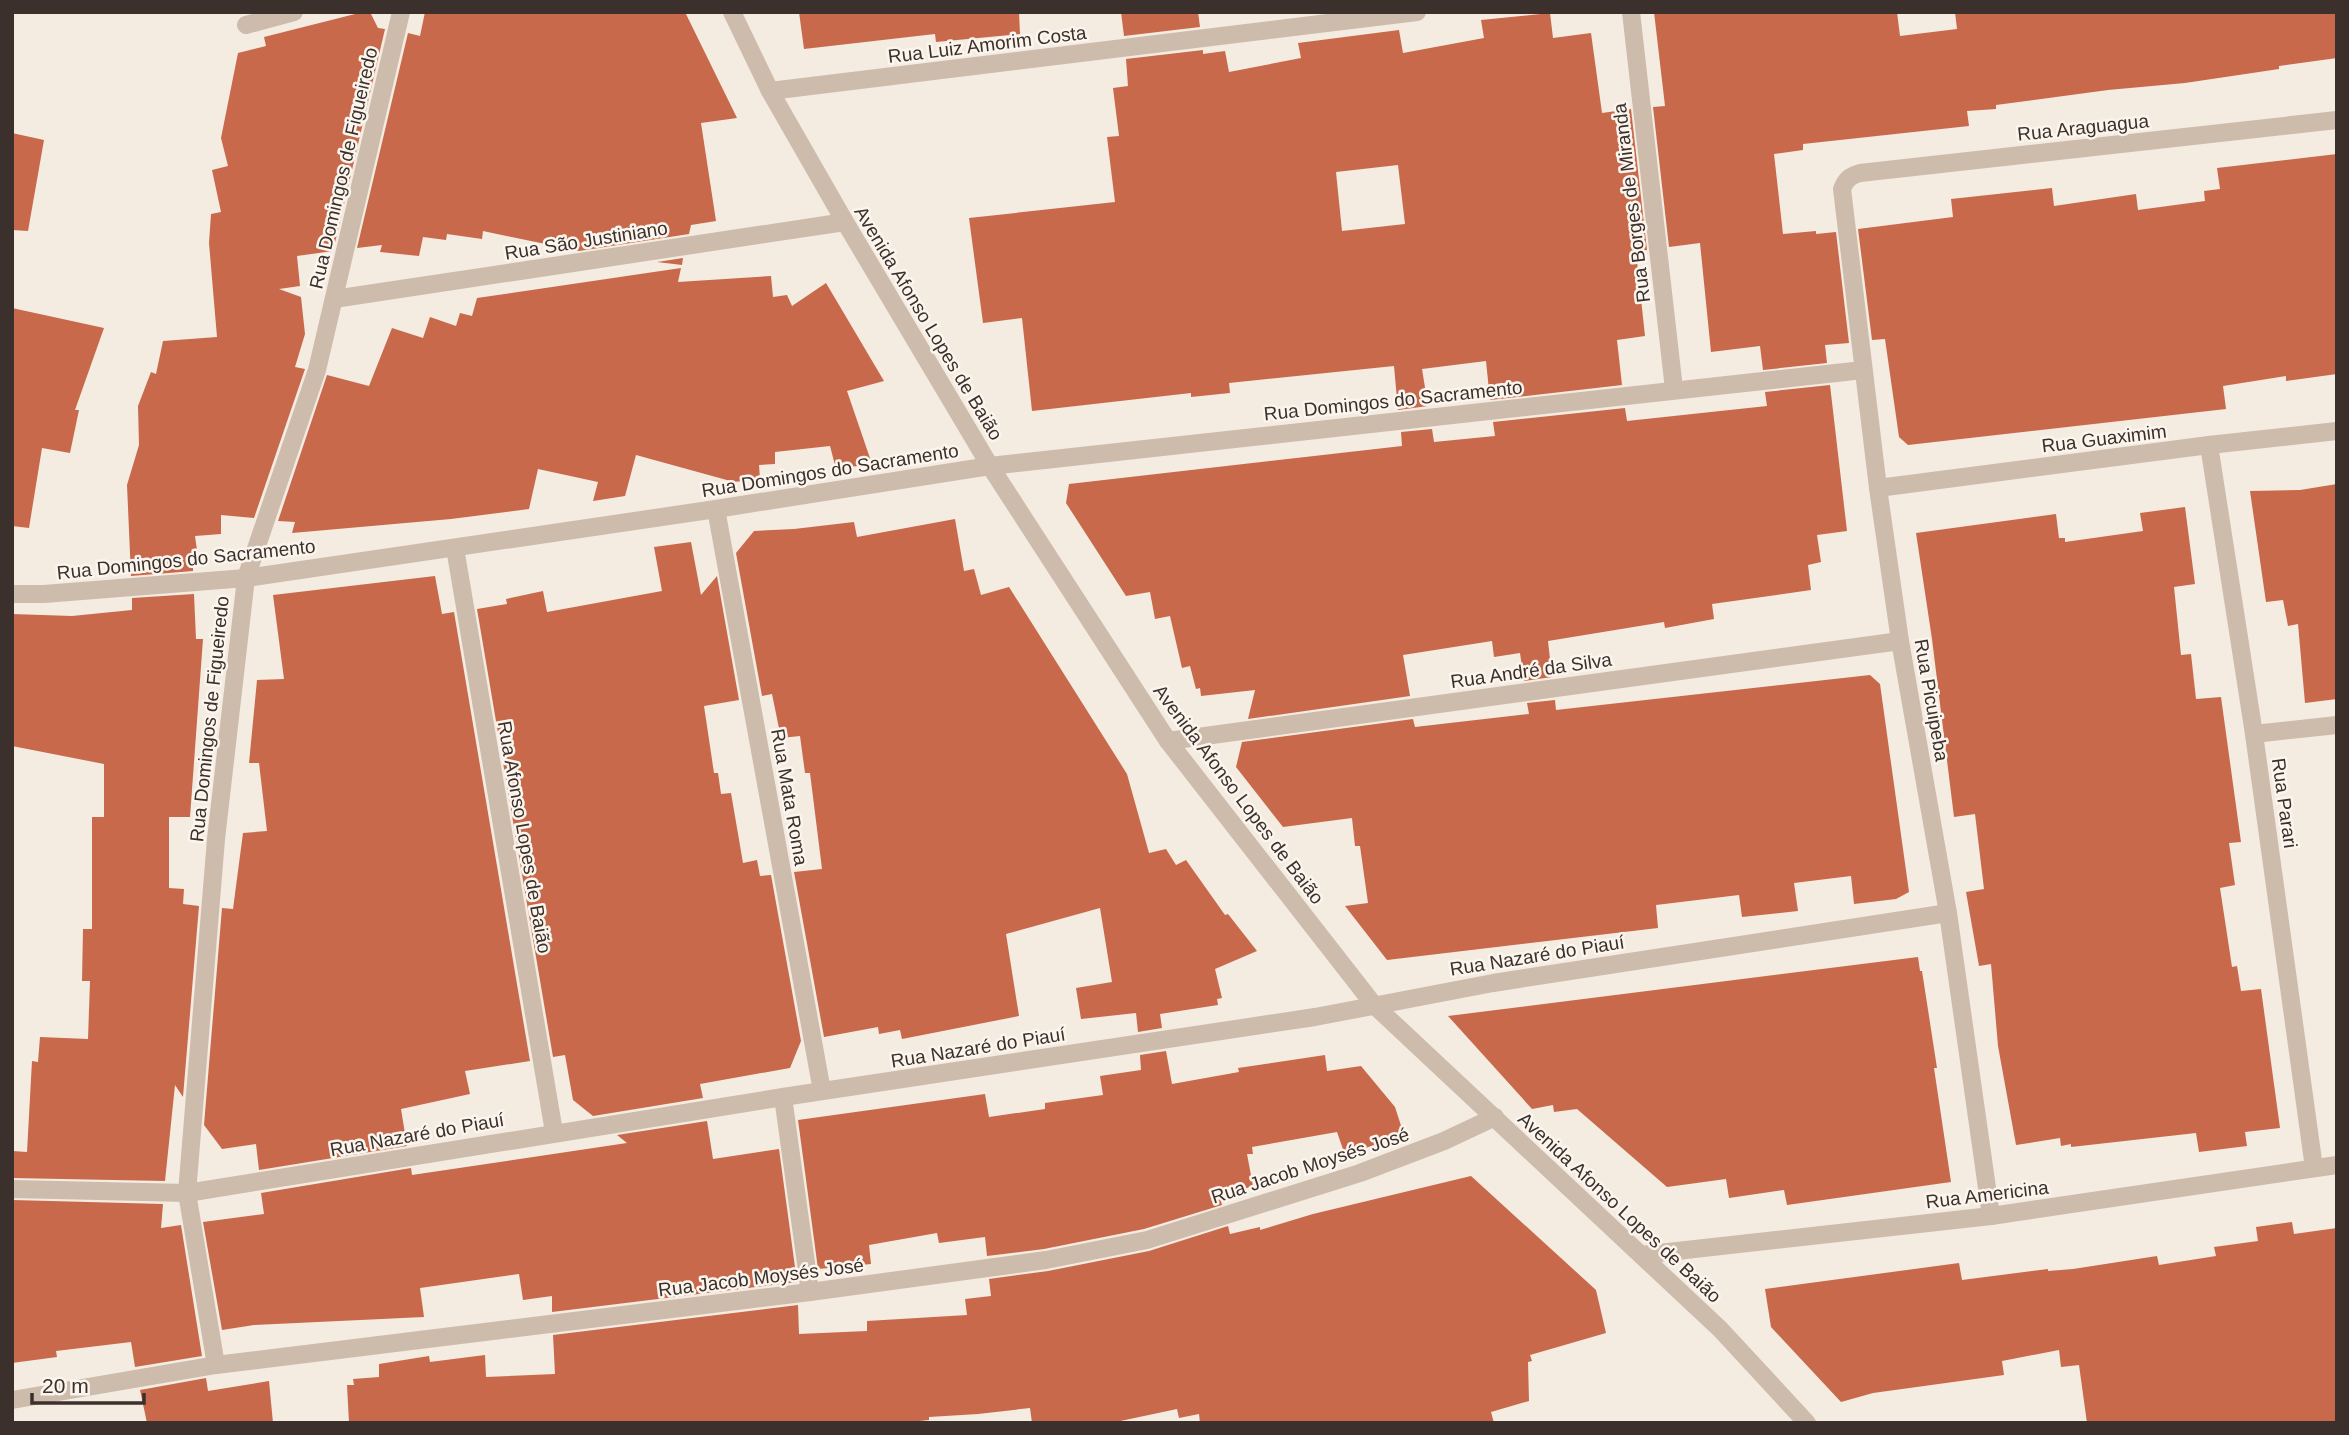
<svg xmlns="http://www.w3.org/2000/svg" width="2349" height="1435" font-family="Helvetica,sans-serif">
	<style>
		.building { fill: #c8694b; fill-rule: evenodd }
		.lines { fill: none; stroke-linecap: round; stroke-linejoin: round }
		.minor { stroke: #cdbbac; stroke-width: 18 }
		.labels { text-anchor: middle; stroke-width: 5; stroke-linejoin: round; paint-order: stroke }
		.street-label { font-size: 19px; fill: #3b302b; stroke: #fbf5ee }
	</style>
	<rect width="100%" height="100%" fill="#f4ebe1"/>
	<!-- building -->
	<g class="building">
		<polygon points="363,12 370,12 378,28 385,29 333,251 297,256 300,286 279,289 301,297 305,334 295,367 305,369 254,518 221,515 221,534 195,536 197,550 193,550 193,571 131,576 127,485 139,445 138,406 151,372 156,374 163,341 217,337 209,243 211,214 221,212 212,170 228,166 221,138 238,53 266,46 264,37"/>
		<polygon points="425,12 685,12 737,118 701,123 716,221 691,225 689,234 579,251 483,231 482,239 447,234 446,240 423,237 419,256 380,252 382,245 357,248 408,33 420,36"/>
		<polygon points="799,12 1019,12 1020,34 936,42 935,34 804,49"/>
		<polygon points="1121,12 1198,12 1200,27 1124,36"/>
		<polygon points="1654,12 1897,12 1900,36 1957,29 1955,12 2337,12 2337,58 2279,66 2279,69 2185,83 2108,90 1996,105 1996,109 1967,111 1969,126 1803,144 1803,150 1774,154 1783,234 1816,231 1816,234 1836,232 1849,343 1825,345 1827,363 1763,370 1760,346 1711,352 1700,243 1669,247 1653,107 1665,106"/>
		<path d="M1550,13L1553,38L1591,33L1602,113L1631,109L1647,250L1636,252L1645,336L1617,340L1622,385L1490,400L1486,361L1422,369L1428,406L1398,410L1394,366L1229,383L1230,393L1191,397V393L1032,411L1022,318L983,323L969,218L1115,202L1107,137L1119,136L1113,88L1128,86L1126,59L1203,50V54L1225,51L1229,72L1301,58L1298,43L1399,30L1403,53L1484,38L1481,20ZM1398,165L1405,224L1342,231L1336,172Z"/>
		<polygon points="12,133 44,140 28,231 12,230"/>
		<polygon points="2337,154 2337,374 2286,381 2286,376 2223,386 2226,409 1908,445 1899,437 1885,339 1872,340 1858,229 1953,217 1951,199 2052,188 2054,206 2136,194 2138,210 2205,201 2204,191 2220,189 2217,168"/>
		<polygon points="683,258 682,265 657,262"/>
		<polygon points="681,268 678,282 771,276 773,297 787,295 792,306 826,283 884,381 847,391 872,464 836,469 830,446 775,452 775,464 759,465 760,479 734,482 636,455 625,496 593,501 598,482 538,469 529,509 451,519 292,533 295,522 278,521 327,375 369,386 392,328 423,338 430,317 456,326 460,313 472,316 477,298"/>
		<polygon points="12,308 104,328 75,410 79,410 70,453 42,448 29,528 12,526"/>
		<polygon points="1830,385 1847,531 1817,535 1821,562 1808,565 1811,590 1712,604 1714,619 1665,628 1664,622 1548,641 1552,677 1524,681 1520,653 1494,657 1492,641 1403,655 1410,696 1248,719 1255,690 1201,696 1200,688 1196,689 1190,666 1182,668 1170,616 1155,619 1150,592 1126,596 1066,503 1069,484 1402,446 1401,432 1432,429 1434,442 1495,436 1493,422 1625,408 1627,421 1767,406 1765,392"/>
		<polygon points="2337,484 2337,699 2305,703 2298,624 2288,626 2283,600 2266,602 2250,491 2300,490"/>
		<polygon points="2185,507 2195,584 2174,587 2181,655 2191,654 2196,699 2221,697 2241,842 2229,843 2235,885 2220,888 2232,967 2237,966 2241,991 2261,989 2280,1128 2245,1132 2247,1146 2199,1152 2196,1133 2071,1147 2071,1144 2061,1146 2060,1138 2016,1145 1998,1046 1991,964 1979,966 1966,892 1984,889 1975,814 1954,817 1932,639 1916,533 2056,514 2059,538 2065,538 2065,542 2143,531 2140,513"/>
		<polygon points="955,519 964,571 974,569 981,595 1009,587 1127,774 1149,853 1166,849 1176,865 1186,860 1225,915 1228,914 1257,951 1215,969 1222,998 1217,999 1218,1005 1160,1014 1162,1028 1138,1032 1136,1013 1081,1019 1076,988 1112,982 1100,908 1006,934 1019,1016 902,1039 900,1030 879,1034 878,1027 824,1037 794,872 822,869 810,773 805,773 800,736 781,738 772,694 762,696 736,553 754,531 794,529 854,522 857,537"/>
		<polygon points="691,542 701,595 717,576 739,700 704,706 714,773 718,773 721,794 731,793 743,863 757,860 760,876 771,875 801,1041 790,1068 700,1084 703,1098 593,1116 573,1100 565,1055 553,1057 477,609 507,604 506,599 543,591 547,612 662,591 654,547"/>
		<polygon points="435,576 442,614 454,612 530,1061 465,1071 470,1094 401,1109 407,1146 259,1170 256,1144 222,1149 204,1125 222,908 233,909 243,833 267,831 259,763 249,763 257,680 284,679 273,595"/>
		<polygon points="194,594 196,639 203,639 190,817 169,817 169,888 184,889 183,904 199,906 183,1097 175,1085 165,1181 12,1178 12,1151 27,1152 32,1061 38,1062 40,1037 88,1039 90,981 82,981 83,929 92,929 92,817 104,817 104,764 12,746 12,614 72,616 132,610 132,598"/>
		<polygon points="1870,675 1880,684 1909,892 1896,899 1854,904 1851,876 1794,883 1798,911 1742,917 1739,895 1656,905 1658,928 1387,960 1345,906 1368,903 1360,846 1355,846 1352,818 1283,827 1236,767 1242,742 1413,719 1415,727 1529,714 1527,703 1555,700 1556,710"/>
		<polygon points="1918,957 1920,971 1922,971 1937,1068 1934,1068 1951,1182 1787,1205 1784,1190 1729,1198 1726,1179 1667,1187 1577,1109 1554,1112 1553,1105 1532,1109 1448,1016"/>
		<polygon points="1166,1051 1172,1084 1239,1072 1238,1068 1325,1055 1327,1071 1361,1066 1395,1107 1404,1135 1345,1155 1337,1132 1252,1147 1253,1154 1247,1154 1253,1186 1220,1197 1222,1205 1144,1229 1044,1249 987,1256 985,1237 939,1243 937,1233 869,1245 871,1264 818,1269 798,1120 985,1094 989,1117 1045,1109 1045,1103 1103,1095 1100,1076 1141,1070 1140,1055"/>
		<polygon points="707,1121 713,1159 779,1149 797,1282 552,1312 552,1296 523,1300 519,1274 420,1288 424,1317 254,1325 222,1330 203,1222 264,1214 261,1193 411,1168 412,1175 627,1143 617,1135"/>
		<polygon points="1471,1176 1596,1290 1606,1333 1530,1355 1532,1361 1528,1362 1529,1401 1491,1412 1494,1423 1200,1423 1199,1414 1179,1418 1177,1409 1111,1423 1032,1423 1030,1408 978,1414 929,1417 929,1420 900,1423 349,1423 347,1385 354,1385 353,1379 379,1377 379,1364 429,1356 430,1362 485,1355 486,1377 555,1374 553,1335 798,1305 799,1334 867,1331 867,1321 967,1315 965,1299 991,1296 989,1279 1048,1271 1149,1251 1228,1226 1230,1234 1260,1227 1260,1230 1313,1214"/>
		<polygon points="12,1200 163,1204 161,1228 181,1225 202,1356 135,1367 131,1342 56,1351 57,1357 12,1363"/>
		<polygon points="2292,1222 2294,1234 2337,1228 2337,1423 2087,1423 2079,1365 2061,1367 2059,1350 2002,1361 2004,1375 1873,1393 1841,1402 1771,1327 1765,1289 1959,1263 1962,1280 2048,1269 2048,1271 2073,1269 2157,1256 2159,1265 2216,1256 2214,1247 2258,1241 2256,1227"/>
		<polygon points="206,1378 208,1391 269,1381 273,1423 147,1423 140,1390"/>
	</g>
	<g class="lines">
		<!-- minor -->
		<g class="minor">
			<polyline points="732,12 770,91 845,222 990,466 1168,741 1374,1005 1720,1329 1807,1423"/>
			<polyline points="1631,12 1674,389"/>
			<polyline points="246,25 294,12"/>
			<polyline points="770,91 1417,12"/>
			<polyline points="334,299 845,222"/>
			<polyline points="2209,445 2254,734 2314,1168"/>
			<polyline points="1878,488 2209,445 2337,431"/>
			<polyline points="716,509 822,1091"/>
			<polyline points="455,548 554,1132"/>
			<polyline points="12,594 44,594 246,578 716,509 990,466 1863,370"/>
			<polyline points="2254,734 2337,725"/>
			<polyline points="1168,741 1900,641"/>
			<polyline points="783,1097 810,1292"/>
			<polyline points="12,1189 187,1193 783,1097 1315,1017 1493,983 1948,913"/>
			<path d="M1991,1216L1948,913L1900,641L1878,488L1842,189C1846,179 1850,176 1860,173L2337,120"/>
			<polyline points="1641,1255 1991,1216 2337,1165"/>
			<polyline points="216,1365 187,1193 216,839 246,578 317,370 401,12"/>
			<polyline points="12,1400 216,1365 810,1292 1046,1260 1147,1240 1360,1173 1444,1141 1495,1117"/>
		</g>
	</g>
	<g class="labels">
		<!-- street labels -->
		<g class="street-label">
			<text transform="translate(987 44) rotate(-7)" y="7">Rua Luiz Amorim Costa</text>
			<text transform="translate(2083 127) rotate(-6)" y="7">Rua Araguagua</text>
			<text transform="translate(343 168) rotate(-77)" y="7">Rua Domingos de Figueiredo</text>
			<text transform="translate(1631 203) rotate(-97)" y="7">Rua Borges de Miranda</text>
			<text transform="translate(586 240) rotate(-9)" y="7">Rua São Justiniano</text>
			<text transform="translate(929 323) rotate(59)" y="7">Avenida Afonso Lopes de Baião</text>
			<text transform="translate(1393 400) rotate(-6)" y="7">Rua Domingos do Sacramento</text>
			<text transform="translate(2104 438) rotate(-7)" y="7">Rua Guaximim</text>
			<text transform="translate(830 470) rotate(-9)" y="7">Rua Domingos do Sacramento</text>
			<text transform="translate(186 559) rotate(-6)" y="7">Rua Domingos do Sacramento</text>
			<text transform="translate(1531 670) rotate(-8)" y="7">Rua André da Silva</text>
			<text transform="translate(1932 700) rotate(80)" y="7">Rua Picuipeba</text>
			<text transform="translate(209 719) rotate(-84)" y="7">Rua Domingos de Figueiredo</text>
			<text transform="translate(1239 794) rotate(53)" y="7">Avenida Afonso Lopes de Baião</text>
			<text transform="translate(790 797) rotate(80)" y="7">Rua Mata Roma</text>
			<text transform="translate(2285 803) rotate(82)" y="7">Rua Parari</text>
			<text transform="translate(525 837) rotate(80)" y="7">Rua Afonso Lopes de Baião</text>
			<text transform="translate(1537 955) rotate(-9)" y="7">Rua Nazaré do Piauí</text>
			<text transform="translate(978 1047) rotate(-9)" y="7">Rua Nazaré do Piauí</text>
			<text transform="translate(417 1134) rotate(-10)" y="7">Rua Nazaré do Piauí</text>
			<text transform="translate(1310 1165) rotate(-18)" y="7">Rua Jacob Moysés José</text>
			<text transform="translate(1987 1194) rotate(-7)" y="7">Rua Americina</text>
			<text transform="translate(1620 1207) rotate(43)" y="7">Avenida Afonso Lopes de Baião</text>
			<text transform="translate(761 1277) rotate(-7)" y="7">Rua Jacob Moysés José</text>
		</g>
	</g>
	<!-- border -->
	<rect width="2349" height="1435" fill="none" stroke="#3b302b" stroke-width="28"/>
	<!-- scale -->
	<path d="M32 1393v10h112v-10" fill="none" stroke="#3b302b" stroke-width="3.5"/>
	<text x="42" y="1393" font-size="21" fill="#3b302b" stroke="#fbf5ee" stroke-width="5" paint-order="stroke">20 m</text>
</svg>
